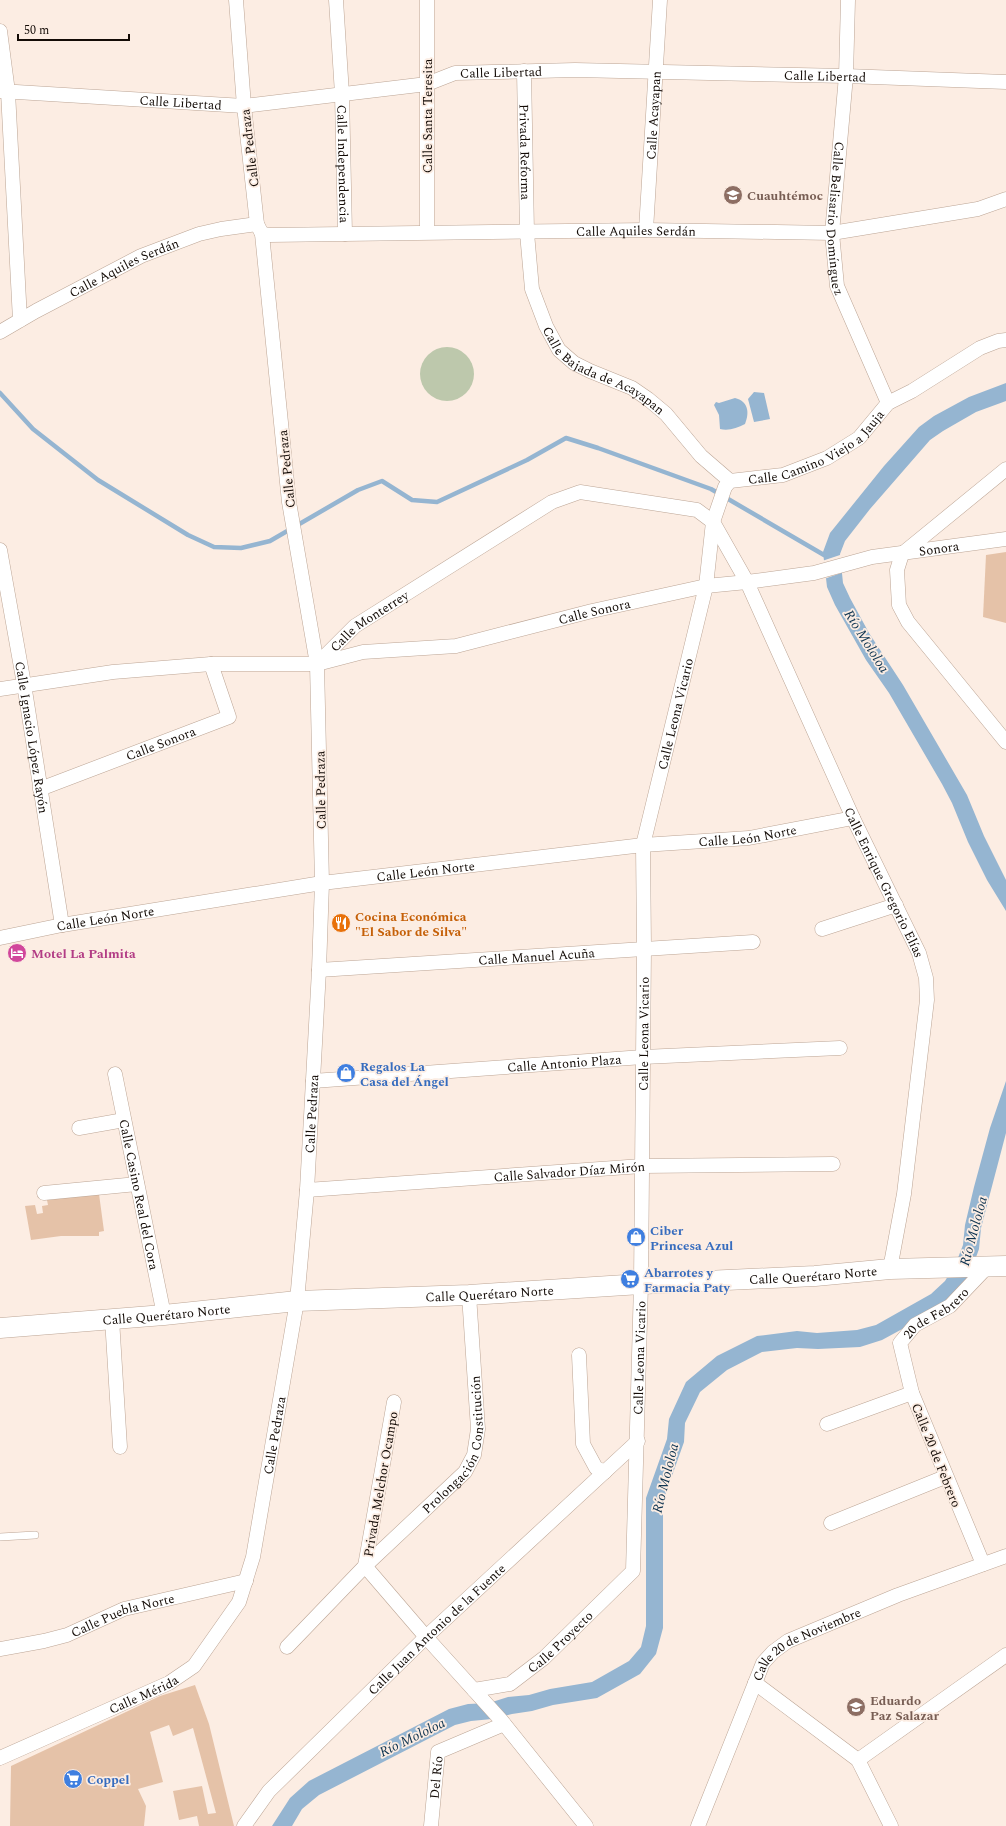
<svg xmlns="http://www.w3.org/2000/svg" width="1006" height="1826" font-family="Spectral,serif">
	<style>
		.green { fill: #bdc8ac }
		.water { fill: #95b5d1 }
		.pier { fill: #fcede3 }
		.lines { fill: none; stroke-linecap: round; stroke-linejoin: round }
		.stream { stroke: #95b5d1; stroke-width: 4.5 }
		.building { fill: #e5c2a8 }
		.lane-casing { stroke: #bca595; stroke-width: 8 }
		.street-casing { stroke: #bca595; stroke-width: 15 }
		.secondary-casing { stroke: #bca595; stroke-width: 21 }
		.lane { stroke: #fff; stroke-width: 7 }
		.street { stroke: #fff; stroke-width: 14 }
		.secondary { stroke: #fff; stroke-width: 20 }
		.labels { text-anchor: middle; stroke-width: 3.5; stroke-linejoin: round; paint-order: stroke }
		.street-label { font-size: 13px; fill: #130b06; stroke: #fcede3 }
		.education-label { font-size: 13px; font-weight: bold; fill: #785e54; stroke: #fcede3; text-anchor: start }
		.food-label { font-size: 13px; font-weight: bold; fill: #c56008; stroke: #fcede3; text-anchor: start }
		.hotel-label { font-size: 13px; font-weight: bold; fill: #b23c85; stroke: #fcede3; text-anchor: start }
		.shop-label { font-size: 13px; font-weight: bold; fill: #366cbe; stroke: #fcede3; text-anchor: start }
		.water-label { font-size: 14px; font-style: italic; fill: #0e3451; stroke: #fcede3 }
	</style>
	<rect width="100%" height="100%" fill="#fcede3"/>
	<!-- green -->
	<circle class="green" cx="447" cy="374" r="27"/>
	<!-- water -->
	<g class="water">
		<polygon points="1006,383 1006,401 976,412 943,431 930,440 870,509 845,541 840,554 843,583 850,598 869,633 903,685 967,795 984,836 1006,880 1006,911 987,880 968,842 952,803 942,784 889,693 866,660 835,605 827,587 823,552 830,533 884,466 919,427 934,416 969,397"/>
		<polygon points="754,392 764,393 770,419 754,422 748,399"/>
		<path d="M735,398C748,401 750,412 745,424C737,428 729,431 720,429L719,415L714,405L716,402L719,403Z"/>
		<polygon points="1006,1081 1006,1133 981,1228 979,1249 971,1271 958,1291 941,1308 882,1340 860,1347 818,1349 797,1348 762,1352 727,1370 700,1392 685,1423 684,1442 663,1501 663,1628 656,1654 640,1674 597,1698 553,1705 532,1711 512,1714 492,1719 471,1721 455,1725 319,1795 302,1809 292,1826 272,1826 290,1798 309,1781 449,1709 468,1704 489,1703 508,1697 529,1695 550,1689 592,1682 629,1661 641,1647 646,1626 646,1498 667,1439 669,1419 686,1382 717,1356 757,1336 797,1331 817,1333 857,1330 876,1325 931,1294 945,1281 956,1263 963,1245 965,1225 974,1187 990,1128"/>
	</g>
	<!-- pier -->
	<polygon class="pier" points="843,554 844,572 824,579 822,561"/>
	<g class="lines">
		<!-- stream -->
		<polyline class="stream" points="0,393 33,429 98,480 188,535 214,547 241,548 270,541 358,490 382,481 412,500 437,502 527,460 566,438 598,448 711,489 824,555 829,554"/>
	</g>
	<!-- building -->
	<g class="building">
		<polygon points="1006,552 1006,623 983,617 986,555"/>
		<polygon points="99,1194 104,1231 99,1232 99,1236 61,1236 31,1240 25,1206 35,1205 37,1214 43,1213 42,1206 48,1205 47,1200"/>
		<polygon points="195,1685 209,1724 234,1826 199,1826 197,1816 179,1820 173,1791 202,1786 208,1814 216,1813 193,1728 173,1736 169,1725 150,1732 163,1782 138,1789 146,1806 144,1826 10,1826 11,1766 160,1696"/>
	</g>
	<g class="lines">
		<defs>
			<polyline id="lane" points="0,1537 35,1535"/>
			<g id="street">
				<path id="s1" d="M336,0L342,94L345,234"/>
				<path id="s2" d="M848,0L846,76L832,233L837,286L888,403"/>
				<polyline points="0,31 8,92 20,320"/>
				<path id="s3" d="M524,71L527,233L532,289L546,326L559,350L574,363L590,371L632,388L648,399L666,414L701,456L730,481"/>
				<path id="s4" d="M0,91L244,106L427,84L455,73L575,70L846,76L1006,82"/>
				<path id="s5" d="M646,230L660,0"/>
				<polyline points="427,232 427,0"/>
				<path id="s6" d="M262,234L270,235L646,230L832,233L978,209L1006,199"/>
				<path id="s7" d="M0,332L36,311L141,256L199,234L221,229L257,224"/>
				<polyline points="1006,469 902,554 897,570 898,588 899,605 908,622 1006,742"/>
				<path id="s8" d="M0,550L24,684L62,925"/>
				<path id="s9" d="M317,664L355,626L552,502L580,492L697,510L713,522L747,582L853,818L919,953L926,978L927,1000L904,1194L890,1269"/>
				<path id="s10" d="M0,689L113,672L211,664H317L363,652L456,646L592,611L706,586L747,582L814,573L872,557L1006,539"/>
				<path id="s11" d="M40,789L229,717L211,664"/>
				<polyline points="822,929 896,905"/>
				<path id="s12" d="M0,938L62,925L322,883L643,845L749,838L853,818"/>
				<path id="s13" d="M319,970L753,942"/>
				<path id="s14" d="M115,1074L164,1315"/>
				<path id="s15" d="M313,1081L643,1057L840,1048"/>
				<polyline points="79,1128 124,1120"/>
				<path id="s16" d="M307,1190L642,1166L833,1164"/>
				<polyline points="44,1193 137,1184"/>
				<polyline points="112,1319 120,1447"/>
				<polyline points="579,1355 583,1444 596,1468 605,1472"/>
				<polyline points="394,1402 365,1566 426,1637 501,1720 586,1826"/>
				<polyline points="827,1424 912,1393"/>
				<polyline points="831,1523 945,1477"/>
				<path id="s17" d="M983,1564L912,1393L900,1343L915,1325L950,1306L988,1266"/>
				<path id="s18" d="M287,1647L365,1566L465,1472L474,1455L478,1429L469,1295"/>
				<path id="s19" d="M0,1649L44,1641L67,1635L124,1609L246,1581"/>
				<polyline points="755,1683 858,1760 891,1826"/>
				<path id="s20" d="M474,1690L510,1684L544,1658L633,1571L641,1284L644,948L643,845L706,586L713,522L725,487L730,481L783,475L827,458L859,438L888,403L912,391L980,348L998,341L1006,340"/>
				<path id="s21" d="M0,1758L169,1683L194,1666L239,1602L253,1557L297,1301L307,1190L319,970L322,883L317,664L289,502L262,234L257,224L244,106L236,0"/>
				<polyline points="858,1760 1006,1655"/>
				<path id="s22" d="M244,1826L269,1791L426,1637L638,1441"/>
				<path id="s23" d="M431,1826L438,1752L504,1724"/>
				<path id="s24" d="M698,1826L763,1663L773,1652L788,1641L898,1595L1006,1556"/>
			</g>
			<g id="secondary">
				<path id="s25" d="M0,1328L164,1315L297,1301L469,1295L641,1284L815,1276L890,1269L1006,1266"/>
			</g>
		</defs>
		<!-- lane casing -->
		<use href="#lane" class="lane-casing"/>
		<!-- street casing -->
		<use href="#street" class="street-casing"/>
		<!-- secondary casing -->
		<use href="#secondary" class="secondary-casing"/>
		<!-- lane -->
		<use href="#lane" class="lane"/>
		<!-- street -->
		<use href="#street" class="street"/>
		<!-- secondary -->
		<use href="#secondary" class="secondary"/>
	</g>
	<!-- icons -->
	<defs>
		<symbol id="school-disc" viewBox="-11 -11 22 22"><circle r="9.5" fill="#8d6e63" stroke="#fcede3"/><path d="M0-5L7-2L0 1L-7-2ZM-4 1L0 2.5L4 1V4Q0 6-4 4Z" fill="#fff"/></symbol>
		<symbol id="restaurant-disc" viewBox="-11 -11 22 22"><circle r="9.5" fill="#e8710a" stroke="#fcede3"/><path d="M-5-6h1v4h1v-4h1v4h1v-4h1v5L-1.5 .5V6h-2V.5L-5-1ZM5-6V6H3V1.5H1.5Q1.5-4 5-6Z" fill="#fff"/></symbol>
		<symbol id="hotel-disc" viewBox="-11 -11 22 22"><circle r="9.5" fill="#d1479c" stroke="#fcede3"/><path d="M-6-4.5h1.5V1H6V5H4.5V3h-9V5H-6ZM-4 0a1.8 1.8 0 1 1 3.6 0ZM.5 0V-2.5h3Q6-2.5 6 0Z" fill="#fff"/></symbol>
		<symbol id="shop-disc" viewBox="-11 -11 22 22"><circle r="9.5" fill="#3f7fe0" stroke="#fcede3"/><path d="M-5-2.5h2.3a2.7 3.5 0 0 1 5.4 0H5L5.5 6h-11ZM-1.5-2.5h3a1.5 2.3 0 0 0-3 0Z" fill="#fff"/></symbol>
		<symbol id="supermarket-disc" viewBox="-11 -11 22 22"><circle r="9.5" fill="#3f7fe0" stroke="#fcede3"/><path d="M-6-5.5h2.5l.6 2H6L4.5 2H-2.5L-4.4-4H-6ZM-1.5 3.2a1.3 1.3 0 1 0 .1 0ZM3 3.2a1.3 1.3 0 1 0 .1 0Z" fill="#fff"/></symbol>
	</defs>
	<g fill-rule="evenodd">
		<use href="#school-disc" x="722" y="184" width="22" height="22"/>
		<use href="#restaurant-disc" x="330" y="912" width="22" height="22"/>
		<use href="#hotel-disc" x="6" y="942" width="22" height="22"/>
		<use href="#shop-disc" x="335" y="1062" width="22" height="22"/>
		<use href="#shop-disc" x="625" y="1226" width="22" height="22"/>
		<use href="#supermarket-disc" x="619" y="1268" width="22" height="22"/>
		<use href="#school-disc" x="845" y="1696" width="22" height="22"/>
		<use href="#supermarket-disc" x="62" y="1768" width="22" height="22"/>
	</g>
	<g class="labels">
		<!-- street labels -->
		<g class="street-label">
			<text dy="5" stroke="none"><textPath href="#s4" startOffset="505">Calle Libertad</textPath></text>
			<text dy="5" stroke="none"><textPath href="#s4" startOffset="829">Calle Libertad</textPath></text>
			<text dy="5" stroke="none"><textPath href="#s4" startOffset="181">Calle Libertad</textPath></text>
			<text dy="5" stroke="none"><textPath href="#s5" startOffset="115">Calle Acayapan</textPath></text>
			<text transform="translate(427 116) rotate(-90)" y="5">Calle Santa Teresita</text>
			<text transform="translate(249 148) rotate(-97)" y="5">Calle Pedraza</text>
			<text dy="5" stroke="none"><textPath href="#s3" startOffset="81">Privada Reforma</textPath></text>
			<text dy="5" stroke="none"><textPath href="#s1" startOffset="164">Calle Independencia</textPath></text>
			<text dy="5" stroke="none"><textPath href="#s2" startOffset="219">Calle Belisario Domínguez</textPath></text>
			<text dy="5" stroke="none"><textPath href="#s6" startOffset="374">Calle Aquiles Serdán</textPath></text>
			<text dy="5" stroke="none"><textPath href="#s7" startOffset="140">Calle Aquiles Serdán</textPath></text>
			<text dy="5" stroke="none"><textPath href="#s3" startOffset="333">Calle Bajada de Acayapan</textPath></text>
			<text dy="5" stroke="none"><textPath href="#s20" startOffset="1401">Calle Camino Viejo a Jauja</textPath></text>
			<text transform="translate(286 469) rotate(-96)" y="5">Calle Pedraza</text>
			<text dy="5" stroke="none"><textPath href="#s10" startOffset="953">Sonora</textPath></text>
			<text dy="5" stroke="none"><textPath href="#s10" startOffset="602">Calle Sonora</textPath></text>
			<text dy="5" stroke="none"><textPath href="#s9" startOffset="68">Calle Monterrey</textPath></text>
			<text dy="5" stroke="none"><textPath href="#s20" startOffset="1065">Calle Leona Vicario</textPath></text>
			<text dy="5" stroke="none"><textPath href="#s8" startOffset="190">Calle Ignacio López Rayón</textPath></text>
			<text dy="5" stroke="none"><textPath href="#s11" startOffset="129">Calle Sonora</textPath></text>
			<text transform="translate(320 790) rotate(-91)" y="5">Calle Pedraza</text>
			<text dy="5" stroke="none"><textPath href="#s12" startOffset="755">Calle León Norte</textPath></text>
			<text dy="5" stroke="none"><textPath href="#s12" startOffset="431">Calle León Norte</textPath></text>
			<text dy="5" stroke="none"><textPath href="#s9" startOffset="854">Calle Enrique Gregorio Elías</textPath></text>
			<text dy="5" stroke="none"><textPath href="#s12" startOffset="107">Calle León Norte</textPath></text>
			<text dy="5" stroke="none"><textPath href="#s13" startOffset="218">Calle Manuel Acuña</textPath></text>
			<text dy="5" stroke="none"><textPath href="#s20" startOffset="741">Calle Leona Vicario</textPath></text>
			<text dy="5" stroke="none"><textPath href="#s15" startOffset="252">Calle Antonio Plaza</textPath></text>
			<text dy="5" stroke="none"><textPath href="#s21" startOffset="788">Calle Pedraza</textPath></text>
			<text dy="5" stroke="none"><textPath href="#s16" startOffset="263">Calle Salvador Díaz Mirón</textPath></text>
			<text dy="5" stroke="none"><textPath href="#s14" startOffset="123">Calle Casino Real del Cora</textPath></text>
			<text dy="5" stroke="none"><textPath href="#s25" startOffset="815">Calle Querétaro Norte</textPath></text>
			<text dy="5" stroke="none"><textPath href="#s25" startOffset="491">Calle Querétaro Norte</textPath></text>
			<text dy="5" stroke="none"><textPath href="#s17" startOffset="284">20 de Febrero</textPath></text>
			<text dy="5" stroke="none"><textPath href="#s25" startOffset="167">Calle Querétaro Norte</textPath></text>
			<text dy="5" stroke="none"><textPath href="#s20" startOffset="417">Calle Leona Vicario</textPath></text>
			<text dy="5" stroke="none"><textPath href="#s21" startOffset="464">Calle Pedraza</textPath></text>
			<text dy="5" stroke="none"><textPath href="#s18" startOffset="271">Prolongación Constitución</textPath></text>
			<text transform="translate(937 1455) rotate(68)" y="5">Calle 20 de Febrero</text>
			<text transform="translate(380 1484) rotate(-80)" y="5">Privada Melchor Ocampo</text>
			<text dy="5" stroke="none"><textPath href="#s19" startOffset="128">Calle Puebla Norte</textPath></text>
			<text dy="5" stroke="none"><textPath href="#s22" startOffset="276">Calle Juan Antonio de la Fuente</textPath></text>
			<text dy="5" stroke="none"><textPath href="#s20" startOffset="102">Calle Proyecto</textPath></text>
			<text dy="5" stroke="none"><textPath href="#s24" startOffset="222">Calle 20 de Noviembre</textPath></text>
			<text dy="5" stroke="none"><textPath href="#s21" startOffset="157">Calle Mérida</textPath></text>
			<text dy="5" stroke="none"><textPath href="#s23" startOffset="49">Del Río</textPath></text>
		</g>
		<!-- education labels -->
		<g class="education-label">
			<text x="747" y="200">Cuauhtémoc</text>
			<text x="870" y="1705">Eduardo<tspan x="870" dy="15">Paz Salazar</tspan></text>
		</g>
		<!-- food labels -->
		<g class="food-label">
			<text x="355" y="921">Cocina Económica<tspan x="355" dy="15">"El Sabor de Silva"</tspan></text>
		</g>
		<!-- hotel labels -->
		<g class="hotel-label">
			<text x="31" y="958">Motel La Palmita</text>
		</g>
		<!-- shop labels -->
		<g class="shop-label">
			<text x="360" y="1071">Regalos La<tspan x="360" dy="15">Casa del Ángel</tspan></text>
			<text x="650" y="1235">Ciber<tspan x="650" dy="15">Princesa Azul</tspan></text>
			<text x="644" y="1277">Abarrotes y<tspan x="644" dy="15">Farmacia Paty</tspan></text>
			<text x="87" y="1784">Coppel</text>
		</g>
		<!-- water labels -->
		<g class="water-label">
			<text transform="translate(867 641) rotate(58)" y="5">Río Mololoa</text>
			<text transform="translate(973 1231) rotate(-75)" y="5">Río Mololoa</text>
			<text transform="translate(665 1478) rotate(-76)" y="5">Río Mololoa</text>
			<text transform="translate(412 1737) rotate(-26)" y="5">Río Mololoa</text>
		</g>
	</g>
	<!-- scale -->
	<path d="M18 34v6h111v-6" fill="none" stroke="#130b06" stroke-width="2"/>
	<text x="24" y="34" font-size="12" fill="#130b06" stroke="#fcede3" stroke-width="3" paint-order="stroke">50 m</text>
</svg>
